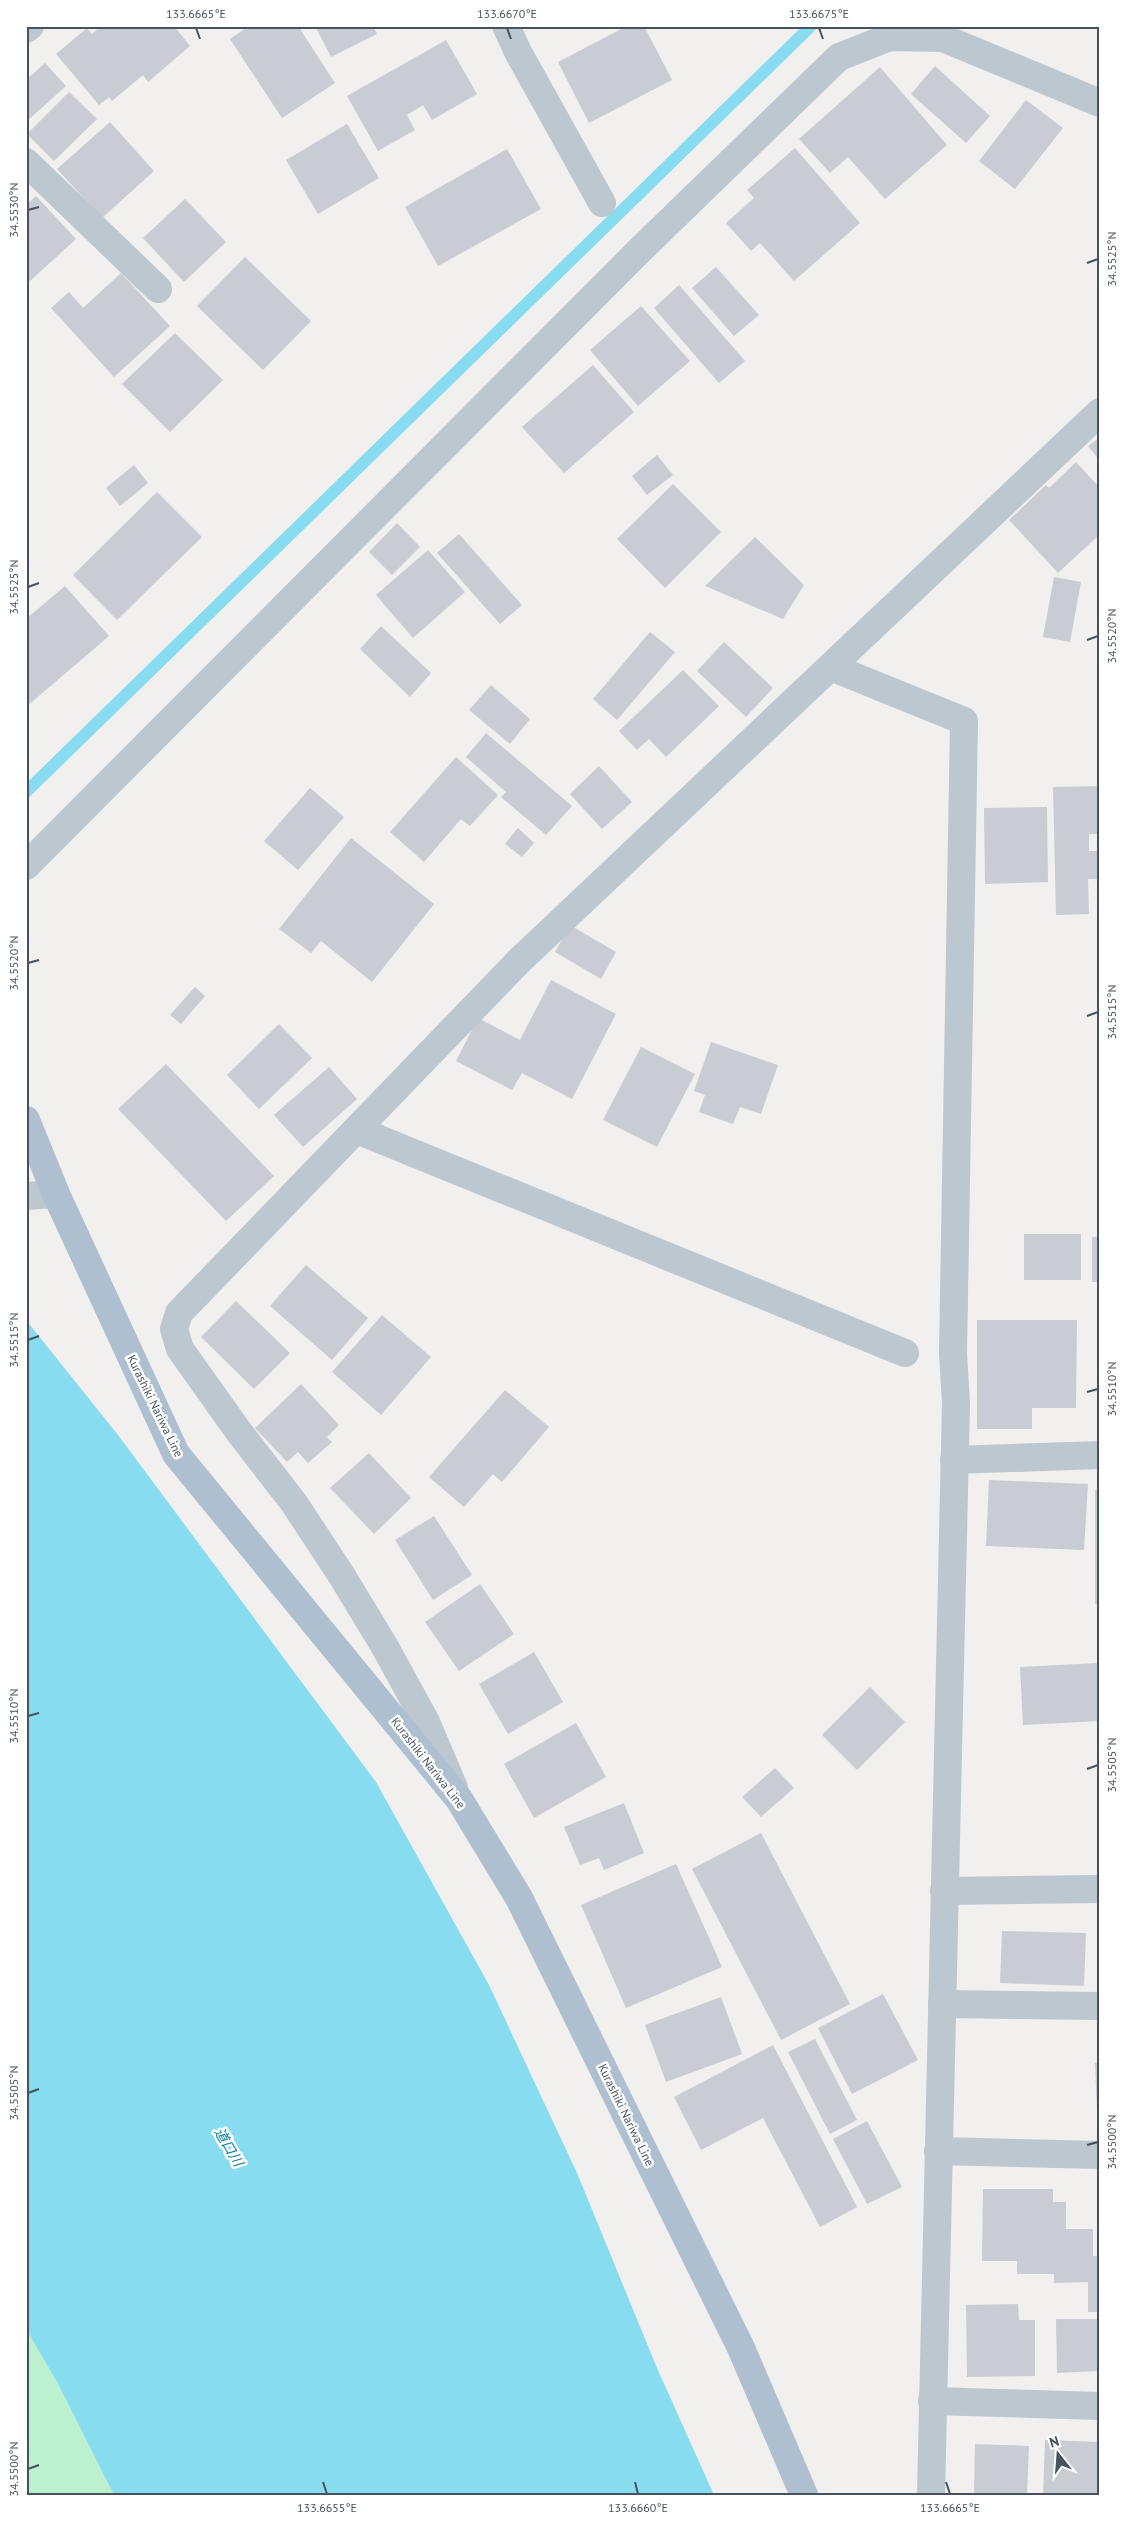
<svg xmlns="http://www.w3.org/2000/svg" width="1126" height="2521" font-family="'PT Sans','Noto Sans JP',sans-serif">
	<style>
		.green { fill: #bcf1d0 }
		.water { fill: #87dcf0 }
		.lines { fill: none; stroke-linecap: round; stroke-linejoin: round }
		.stream { stroke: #87dcf0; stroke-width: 12 }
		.building { fill: #c9ccd2 }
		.minor { stroke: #bcc7cf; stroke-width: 28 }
		.major { stroke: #aebfd0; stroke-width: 28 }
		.ticks { fill: none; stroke: #46535e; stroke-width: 2 }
		.labels { text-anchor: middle; stroke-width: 5; stroke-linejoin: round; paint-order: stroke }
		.street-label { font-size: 12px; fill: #46535e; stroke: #fff }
		.water-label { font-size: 14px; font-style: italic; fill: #077d9a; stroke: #fff }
		.neatline { fill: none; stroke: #46535e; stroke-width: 2 }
		.ticks-label { font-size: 12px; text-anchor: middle; fill: #46535e }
	</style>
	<rect width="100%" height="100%" fill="#f2efef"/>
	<!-- green -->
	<polygon class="green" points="26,2329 56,2380 114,2495 26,2495"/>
	<!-- water -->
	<polygon class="water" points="26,1320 118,1435 376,1782 489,1985 577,2173 657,2368 714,2495 114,2495 56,2380 26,2329"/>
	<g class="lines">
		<!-- stream -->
		<polyline class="stream" points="26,792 811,26"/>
	</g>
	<!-- building -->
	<g class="building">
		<polygon points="101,26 174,26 190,46 148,82 143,75 112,101 109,97 99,105 56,54 87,28 92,34"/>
		<polygon points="249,26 298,26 335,83 282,118 230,39"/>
		<polygon points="315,26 373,26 377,34 331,57"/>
		<polygon points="627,26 644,26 672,80 589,123 558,62"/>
		<polygon points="446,40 477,94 432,120 423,105 407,115 415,130 378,151 347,96"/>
		<polygon points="45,63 66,86 26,122 26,80"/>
		<polygon points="935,66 990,116 966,143 911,94"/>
		<polygon points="880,67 947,145 885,199 848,157 830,173 799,139"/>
		<polygon points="69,92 97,119 54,161 27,134"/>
		<polygon points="1026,100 1063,128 1015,189 979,161"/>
		<polygon points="110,122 154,171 102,218 57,169"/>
		<polygon points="347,124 379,178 318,214 286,160"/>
		<polygon points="795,148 860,223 794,281 760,243 751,251 726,223 754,198 747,190"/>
		<polygon points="507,149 541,209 438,266 405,207"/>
		<polygon points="36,196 76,239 30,281 26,277 26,205"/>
		<polygon points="185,199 226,242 184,282 143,238"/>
		<polygon points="245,257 311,321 263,370 197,306"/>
		<polygon points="716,267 759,315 734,336 692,288"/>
		<polygon points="121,273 170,326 114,377 51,308 69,292 83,308"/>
		<polygon points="679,285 745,361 719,383 654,308"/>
		<polygon points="641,306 690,361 638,406 590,350"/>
		<polygon points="175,333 223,380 170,432 122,384"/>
		<polygon points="593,365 634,412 564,473 522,427"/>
		<polygon points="1100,437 1100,461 1088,446"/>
		<polygon points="657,455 673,475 647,495 632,476"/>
		<polygon points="1076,462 1100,488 1100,534 1058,573 1009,520 1046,485 1049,488"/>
		<polygon points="134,465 148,483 120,506 106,488"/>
		<polygon points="673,484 721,532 665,588 617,539"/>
		<polygon points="157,492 202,537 117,620 73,575"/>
		<polygon points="397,523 420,547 392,575 369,552"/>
		<polygon points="459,534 522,605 500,624 437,553"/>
		<polygon points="755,537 804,585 783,619 705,586"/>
		<polygon points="428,550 465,592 413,638 376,595"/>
		<polygon points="1054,577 1081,582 1070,642 1043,637"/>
		<polygon points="65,586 109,636 26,707 26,619"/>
		<polygon points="381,626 431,673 410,697 360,649"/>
		<polygon points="650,632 675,652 617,720 593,699"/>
		<polygon points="724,642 773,688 746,717 697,671"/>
		<polygon points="683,670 719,706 666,757 649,739 637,750 619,731"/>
		<polygon points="491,685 530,719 510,744 469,710"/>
		<polygon points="486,733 572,806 546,835 501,797 506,792 466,757"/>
		<polygon points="456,757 498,795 470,826 461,819 424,862 390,832"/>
		<polygon points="599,766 632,802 602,829 570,794"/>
		<polygon points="1100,786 1100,834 1089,834 1089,851 1100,851 1100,879 1088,879 1089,914 1056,915 1053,787"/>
		<polygon points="310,788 344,817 298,870 264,841"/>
		<polygon points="1047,807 1048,882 985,884 984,808"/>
		<polygon points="518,828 534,843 522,857 505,844"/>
		<polygon points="351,838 434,904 372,982 321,941 311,953 279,929"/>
		<polygon points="570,925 616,952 601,979 555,952"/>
		<polygon points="551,980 616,1014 572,1099 522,1073 512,1090 456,1061 478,1018 520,1040"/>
		<polygon points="195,987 205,996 181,1024 170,1015"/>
		<polygon points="279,1024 312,1058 259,1109 227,1075"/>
		<polygon points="711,1042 778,1065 761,1114 740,1107 733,1124 699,1112 705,1095 694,1091"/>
		<polygon points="641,1047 695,1074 657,1147 603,1120"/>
		<polygon points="166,1064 274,1176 226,1221 118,1109"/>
		<polygon points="329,1067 357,1099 303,1147 274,1115"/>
		<rect x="1024" y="1234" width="57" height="46"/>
		<rect x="1092" y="1237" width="8" height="45"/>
		<polygon points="306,1265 368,1318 332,1360 270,1306"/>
		<polygon points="236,1301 290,1353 254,1389 201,1337"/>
		<polygon points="382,1315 431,1357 381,1415 332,1372"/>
		<polygon points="977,1320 1077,1320 1076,1408 1032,1408 1032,1429 977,1429"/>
		<polygon points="301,1384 339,1425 327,1437 332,1442 308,1463 298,1452 287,1462 255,1428"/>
		<polygon points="505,1390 549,1427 502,1482 493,1474 464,1507 429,1477"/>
		<polygon points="369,1453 411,1498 374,1534 330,1488"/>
		<polygon points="989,1480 1088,1484 1084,1550 986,1546"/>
		<rect x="1095" y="1490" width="5" height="114"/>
		<polygon points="434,1516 472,1575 433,1600 395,1540"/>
		<polygon points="480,1584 514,1634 459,1671 425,1622"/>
		<polygon points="534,1652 563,1702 508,1734 479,1684"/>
		<polygon points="1098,1663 1100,1721 1023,1725 1020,1667"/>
		<polygon points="870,1687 905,1722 857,1770 822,1735"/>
		<polygon points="576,1723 606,1777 534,1818 504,1764"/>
		<polygon points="775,1768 794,1788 761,1817 742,1797"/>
		<polygon points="624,1803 644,1853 604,1870 599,1858 580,1865 564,1827"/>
		<polygon points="761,1833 850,2004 781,2040 692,1869"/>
		<polygon points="676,1864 722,1967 626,2008 581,1905"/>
		<polygon points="1002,1931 1086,1933 1084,1986 1000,1983"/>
		<polygon points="883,1994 918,2060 852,2094 818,2028"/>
		<polygon points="721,1997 742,2054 666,2082 645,2025"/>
		<polygon points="815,2039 857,2120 830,2134 788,2052"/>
		<polygon points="773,2045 857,2207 820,2227 763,2118 701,2150 674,2097"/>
		<polygon points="1095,2063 1100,2063 1100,2133 1098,2133"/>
		<polygon points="867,2121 902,2187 867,2204 833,2139"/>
		<polygon points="983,2189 1053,2189 1053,2202 1066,2202 1066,2229 1093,2229 1093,2256 1100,2256 1100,2312 1088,2312 1088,2282 1054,2283 1054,2274 1017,2274 1017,2261 982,2261"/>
		<polygon points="1018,2304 1019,2320 1035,2320 1035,2376 967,2377 966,2305"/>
		<polygon points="1056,2319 1100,2319 1100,2371 1057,2373"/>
		<polygon points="1045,2440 1100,2442 1100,2495 1043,2495"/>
		<polygon points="975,2444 1029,2446 1027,2495 974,2495"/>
	</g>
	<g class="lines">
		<!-- minor -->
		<g class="minor">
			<polyline points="506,26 518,52 602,203"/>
			<polyline points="26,29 30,26"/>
			<polyline points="26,162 158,289"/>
			<polyline points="831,667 964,721 953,1353 956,1404 931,2495"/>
			<polyline points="26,866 637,253 839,57 890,37 943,38 1100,103"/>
			<polyline points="357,1130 905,1353"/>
			<polyline points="26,1196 56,1194"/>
			<polyline points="954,1460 1100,1455"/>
			<polyline points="454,1788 426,1722 385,1647 342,1576 294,1503 239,1432 180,1349 174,1329 179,1313 519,961 1100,412"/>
			<polyline points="944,1891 1100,1889"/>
			<polyline points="942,2004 1100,2006"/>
			<polyline points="938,2151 1100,2155"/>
			<polyline points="932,2401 1100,2406"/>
		</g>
		<!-- major -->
		<polyline class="major" points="26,1120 56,1194 176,1454 459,1799 519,1898 741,2348 804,2495"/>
	</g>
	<!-- ticks -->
	<path class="ticks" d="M196,28L200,39M507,28L511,39M819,28L823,39M28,210L39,207M1087,263L1098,259M28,587L39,583M1087,640L1098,636M28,963L39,960M1087,1016L1098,1012M28,1340L39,1336M1087,1392L1098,1389M28,1716L39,1713M1087,1769L1098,1765M28,2093L39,2089M1087,2145L1098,2142M28,2469L39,2465M323,2482L327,2494M635,2482L638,2494M946,2482L950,2494"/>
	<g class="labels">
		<!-- street labels -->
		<g class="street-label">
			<text transform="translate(155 1406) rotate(64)" y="4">Kurashiki Nariwa Line</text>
			<text transform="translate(428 1763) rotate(52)" y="4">Kurashiki Nariwa Line</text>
			<text transform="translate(626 2115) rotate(64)" y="4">Kurashiki Nariwa Line</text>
		</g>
		<!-- water labels -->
		<g class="water-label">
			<text transform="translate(229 2147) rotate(59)" y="5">道口川</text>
		</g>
	</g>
	<!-- border -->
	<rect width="1126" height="2521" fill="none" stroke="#ffffff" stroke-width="55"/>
	<!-- north arrow -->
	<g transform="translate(1058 2454) rotate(343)" stroke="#ffffff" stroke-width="4" paint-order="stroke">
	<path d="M0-4L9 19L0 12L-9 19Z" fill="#46535e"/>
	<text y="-8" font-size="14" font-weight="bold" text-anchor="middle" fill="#46535e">N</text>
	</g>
	<rect x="28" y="28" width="1070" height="2466" class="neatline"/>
	<g class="ticks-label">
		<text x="196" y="18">133.6665°E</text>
		<text x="507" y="18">133.6670°E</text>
		<text x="819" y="18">133.6675°E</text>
		<text transform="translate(14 210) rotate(-90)" y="4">34.5530°N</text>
		<text transform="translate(1112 259) rotate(-90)" y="4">34.5525°N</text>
		<text transform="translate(14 587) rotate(-90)" y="4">34.5525°N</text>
		<text transform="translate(1112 636) rotate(-90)" y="4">34.5520°N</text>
		<text transform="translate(14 963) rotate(-90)" y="4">34.5520°N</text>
		<text transform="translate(1112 1012) rotate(-90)" y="4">34.5515°N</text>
		<text transform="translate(14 1340) rotate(-90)" y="4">34.5515°N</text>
		<text transform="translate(1112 1389) rotate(-90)" y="4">34.5510°N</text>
		<text transform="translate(14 1716) rotate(-90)" y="4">34.5510°N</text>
		<text transform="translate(1112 1765) rotate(-90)" y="4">34.5505°N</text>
		<text transform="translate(14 2093) rotate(-90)" y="4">34.5505°N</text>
		<text transform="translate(1112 2142) rotate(-90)" y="4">34.5500°N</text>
		<text transform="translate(14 2469) rotate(-90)" y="4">34.5500°N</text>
		<text x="327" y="2512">133.6655°E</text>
		<text x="638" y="2512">133.6660°E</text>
		<text x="950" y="2512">133.6665°E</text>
	</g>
</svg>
